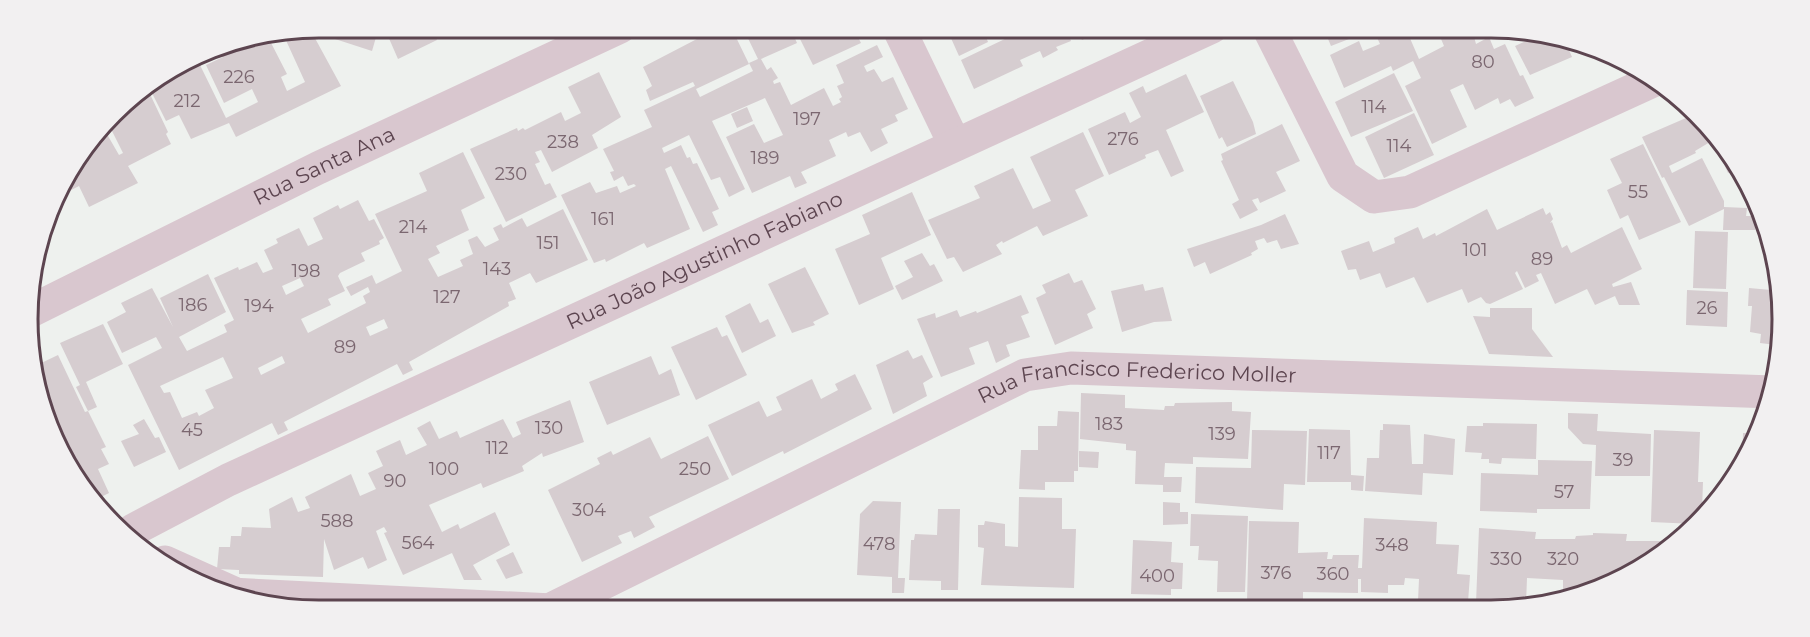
<svg xmlns="http://www.w3.org/2000/svg" width="1810" height="637" font-family="Montserrat,sans-serif">
	<style>
		.building { fill: #d6cdd0; fill-rule: evenodd }
		.lines { fill: none; stroke-linecap: round; stroke-linejoin: round }
		.minor { stroke: #d9c7cf; stroke-width: 33 }
		.labels { text-anchor: middle; stroke-width: 4.5; stroke-linejoin: round; paint-order: stroke }
		.number-label { font-size: 18px; fill: #7b6770 }
		.street-label { font-size: 21px; fill: #5d4550; stroke: #fff }
		.rim { fill: none; stroke: #5d4550; stroke-width: 3 }
	</style>
	<rect width="100%" height="100%" fill="#eef1ee"/>
	<!-- building -->
	<g class="building">
		<polygon points="338,27 379,27 372,51 335,39"/>
		<polygon points="384,27 431,27 437,40 398,59"/>
		<polygon points="720,27 722,31 731,27 749,64 696,89 700,97 753,71 749,63 758,59 743,28 790,27 797,43 761,59 767,70 771,67 778,78 773,81 774,84 780,82 791,105 824,88 833,106 841,102 839,99 842,97 837,86 844,83 836,65 877,45 883,57 864,66 867,72 874,69 882,82 893,77 908,109 895,115 898,121 881,129 888,143 871,152 860,132 848,137 846,132 829,140 836,156 801,172 807,183 795,188 790,176 752,193 726,137 754,124 764,143 783,135 765,98 712,121 745,189 729,197 720,177 711,180 689,135 662,148 664,153 681,145 687,158 690,157 693,164 697,163 719,209 712,212 718,225 703,232 671,166 665,169 690,229 647,248 644,243 606,262 605,259 594,263 561,195 590,182 596,193 617,186 620,193 636,186 634,184 628,186 623,176 614,181 610,172 614,171 603,149 652,127 644,110 695,86 693,82 650,101 646,90 652,86 643,67"/>
		<polygon points="794,27 853,27 861,43 813,65"/>
		<polygon points="946,27 995,27 984,32 988,42 959,56"/>
		<polygon points="1004,27 1065,27 1071,41 1056,47 1058,50 1043,58 1040,51 1020,60 1023,66 974,89 961,60 1009,37"/>
		<polygon points="1075,27 1109,27 1082,40"/>
		<polygon points="1323,27 1365,27 1367,32 1331,46"/>
		<polygon points="1372,27 1427,27 1409,36 1419,59 1444,46 1436,27 1486,27 1473,33 1476,44 1489,37 1494,49 1505,44 1520,76 1523,75 1534,98 1515,107 1510,99 1500,104 1498,98 1475,110 1463,84 1450,90 1467,127 1432,144 1405,86 1421,78 1413,61 1393,71 1391,66 1344,88 1330,55 1359,41 1363,51 1380,44"/>
		<polygon points="310,29 341,86 236,137 229,123 191,139 179,115 166,121 149,87 199,63 226,118 258,102 252,89 224,103 206,65 223,57 222,56 231,51 230,49 244,42 268,37 287,74 281,77 287,91 305,82 284,36"/>
		<polygon points="1521,31 1563,36 1572,57 1530,75 1515,46 1526,41"/>
		<polygon points="599,72 621,117 592,135 598,148 552,172 541,150 535,152 540,162 535,164 545,185 550,183 557,197 506,222 470,149 517,128 518,131 523,128 525,130 561,112 565,121 581,113 568,87"/>
		<polygon points="1394,73 1413,111 1351,137 1335,102"/>
		<polygon points="1186,74 1204,112 1166,130 1184,171 1171,177 1158,150 1145,155 1146,158 1109,175 1088,129 1125,112 1130,123 1141,117 1129,93 1143,86 1146,93"/>
		<polygon points="1233,81 1253,122 1256,134 1227,147 1222,137 1219,139 1200,96"/>
		<polygon points="149,92 168,132 166,134 171,144 128,166 138,183 89,207 79,186 54,199 57,189 104,129 119,155 123,153 108,123 122,105"/>
		<polygon points="747,107 753,121 737,128 731,114"/>
		<polygon points="1414,113 1434,155 1384,178 1365,137"/>
		<polygon points="1693,115 1710,142 1695,151 1696,153 1669,166 1672,173 1702,158 1724,201 1724,207 1747,208 1746,216 1753,216 1753,201 1762,225 1756,225 1755,230 1723,230 1724,209 1689,226 1664,177 1662,178 1642,137"/>
		<polygon points="1282,124 1300,161 1276,172 1286,191 1260,203 1258,198 1252,200 1258,210 1240,219 1232,204 1239,200 1221,161 1223,160 1221,154"/>
		<polygon points="1083,132 1104,176 1075,190 1088,216 1043,236 1037,226 1003,243 1002,241 996,245 1002,254 963,272 954,257 947,259 928,220 980,198 974,186 1013,168 1033,209 1051,201 1030,157"/>
		<polygon points="1710,134 1741,170 1728,173"/>
		<polygon points="1643,144 1681,222 1639,240 1628,215 1620,219 1607,190 1622,183 1610,159"/>
		<path d="M463,152L485,198L461,210L469,230L436,246L440,253L428,259L438,277L463,266L460,260L473,254L468,240L477,236L485,247L499,240L493,228L501,224L503,228L522,218L527,227L563,209L588,260L536,283L530,273L509,283L516,299L508,302L509,306L409,362L413,370L403,375L397,364L284,422L288,430L278,435L272,423L179,470L128,365L162,348L156,337L122,353L107,322L126,312L121,303L152,288L173,327L160,298L208,274L226,312L179,337L187,351L227,332L224,325L234,320L214,278L238,267L239,270L257,262L263,273L273,269L264,250L278,243L276,239L299,228L308,246L323,239L313,218L338,205L340,209L358,200L369,221L374,219L384,238L379,241L380,244L361,253L365,261L340,273L338,276L345,291L328,299L331,305L301,319L308,333L366,303L363,296L370,292L368,287L351,296L346,287L372,275L376,284L402,271L375,214L427,191L419,173ZM300,278L304,286L286,295L282,286ZM384,319L388,328L370,336L366,327ZM282,356L285,363L261,375L258,368ZM223,357L233,378L205,390L214,408L199,416L197,412L182,418L170,392L164,393L160,386Z"/>
		<polygon points="912,192 931,235 881,258 894,289 859,305 835,249 870,234 862,215"/>
		<polygon points="1543,208 1546,215 1550,212 1553,219 1550,223 1552,222 1562,248 1567,245 1571,253 1622,227 1642,269 1612,284 1613,287 1631,282 1640,305 1619,305 1615,296 1595,305 1587,289 1555,304 1541,273 1536,275 1539,281 1525,288 1517,271 1515,273 1523,289 1490,304 1486,303 1481,297 1468,303 1462,289 1427,303 1414,277 1386,288 1380,273 1360,280 1356,269 1348,270 1341,251 1369,241 1373,252 1395,243 1394,238 1418,227 1423,239 1435,233 1436,236 1487,209 1497,230"/>
		<polygon points="1285,214 1299,244 1281,249 1277,240 1267,243 1264,238 1255,241 1258,249 1251,253 1252,255 1210,274 1205,262 1194,267 1187,249 1261,225"/>
		<polygon points="1695,231 1728,232 1726,289 1693,288"/>
		<polygon points="922,253 930,266 934,264 943,281 902,300 895,286 913,277 904,261"/>
		<polygon points="805,267 829,314 813,322 815,325 792,333 768,284"/>
		<polygon points="1069,273 1074,283 1082,280 1096,309 1087,314 1093,328 1055,345 1036,298 1046,293 1042,285"/>
		<polygon points="1143,284 1145,291 1163,287 1172,321 1154,322 1122,332 1111,291"/>
		<polygon points="1749,288 1771,290 1770,303 1779,304 1776,345 1760,343 1761,334 1750,332 1752,306 1748,306"/>
		<polygon points="1687,290 1728,292 1727,327 1686,325"/>
		<polygon points="1021,295 1029,313 1021,316 1030,337 1006,345 1010,356 996,363 988,341 969,348 975,364 941,377 917,319 935,313 936,318 957,310 960,317 976,311 977,313"/>
		<polygon points="750,303 760,323 768,319 776,336 742,353 725,316"/>
		<polygon points="1490,308 1532,308 1532,329 1553,357 1489,354 1473,316 1490,317"/>
		<polygon points="103,324 123,364 86,382 97,407 88,411 76,387 80,385 60,343"/>
		<polygon points="717,327 722,337 727,335 747,375 696,400 671,347"/>
		<polygon points="908,350 913,359 922,355 933,377 923,383 927,396 893,414 876,365"/>
		<polygon points="58,355 85,412 88,411 106,447 101,449 109,464 98,469 109,493 95,500 76,481 37,394 35,366"/>
		<polygon points="651,356 659,375 671,369 680,395 607,425 589,382"/>
		<polygon points="855,374 872,409 784,454 783,451 732,476 708,425 759,401 767,417 782,410 776,397 812,379 821,399 838,390 835,384"/>
		<polygon points="1081,393 1125,395 1125,408 1164,410 1165,406 1174,406 1175,403 1232,402 1232,411 1251,412 1248,459 1193,457 1193,464 1165,463 1164,477 1182,477 1181,492 1163,492 1163,485 1135,484 1136,451 1126,450 1126,444 1080,439"/>
		<polygon points="570,400 584,442 543,457 542,453 522,466 524,471 483,488 481,483 429,505 442,532 458,524 460,529 495,512 510,545 473,565 482,580 464,580 452,553 403,575 384,533 387,532 384,527 376,531 387,560 368,569 363,557 334,570 324,539 323,577 239,574 239,570 217,569 219,547 230,547 231,536 241,536 242,527 271,528 269,509 292,497 298,512 310,508 305,497 351,474 360,496 376,489 368,473 383,466 376,451 400,440 406,455 427,445 417,428 430,421 439,439 457,431 460,438 503,419 513,438 521,434 516,422"/>
		<polygon points="1058,411 1079,412 1078,471 1074,471 1074,482 1045,482 1045,490 1019,489 1021,450 1038,450 1038,426 1057,426"/>
		<polygon points="1568,413 1598,414 1597,431 1651,434 1650,476 1595,476 1596,445 1583,444 1568,428"/>
		<polygon points="144,419 155,438 159,437 166,452 134,467 121,441 139,434 133,425"/>
		<polygon points="1483,423 1537,424 1536,459 1502,458 1501,464 1489,463 1489,459 1481,459 1482,453 1465,452 1467,426 1483,426"/>
		<polygon points="1383,424 1410,425 1412,464 1423,464 1424,434 1455,439 1453,475 1423,473 1422,495 1365,491 1367,458 1379,458 1380,430 1383,430"/>
		<polygon points="1309,429 1350,430 1351,475 1364,476 1363,491 1351,490 1351,482 1307,482"/>
		<polygon points="1252,430 1307,431 1305,485 1284,484 1283,510 1195,503 1196,467 1251,468"/>
		<polygon points="1654,430 1700,432 1698,482 1703,482 1702,510 1706,510 1695,524 1651,522"/>
		<polygon points="1743,433 1757,433 1743,465 1742,465"/>
		<polygon points="708,436 729,479 649,517 655,527 634,538 631,531 618,536 622,543 582,562 548,490 600,464 597,458 611,451 613,455 650,437 661,459"/>
		<polygon points="1079,451 1099,452 1098,468 1079,467"/>
		<polygon points="1538,460 1592,461 1590,509 1537,509 1537,513 1480,511 1481,473 1538,475"/>
		<polygon points="1019,497 1062,498 1062,529 1076,529 1074,588 981,585 984,548 978,547 978,525 984,525 985,521 1005,524 1005,546 1018,547"/>
		<polygon points="873,501 901,502 898,578 905,578 904,593 892,593 892,577 857,575 860,514"/>
		<polygon points="1163,502 1180,503 1180,512 1188,512 1188,524 1163,525"/>
		<polygon points="938,509 960,509 958,590 941,590 941,581 909,580 911,540 914,540 915,534 937,535"/>
		<polygon points="1191,514 1248,516 1245,592 1217,592 1218,561 1198,560 1199,546 1190,546"/>
		<polygon points="1364,518 1437,522 1436,544 1459,545 1457,574 1470,575 1468,602 1418,601 1419,579 1405,578 1404,585 1388,585 1388,593 1361,592 1361,579 1358,579 1358,593 1303,592 1303,604 1247,602 1249,521 1299,522 1298,553 1328,552 1327,559 1332,559 1333,555 1359,555 1358,568 1362,568"/>
		<polygon points="1479,528 1536,532 1535,539 1575,539 1576,536 1593,535 1593,533 1627,534 1626,541 1664,541 1663,552 1620,580 1563,598 1563,580 1527,578 1526,604 1476,603"/>
		<polygon points="1133,540 1172,542 1171,562 1183,563 1182,589 1171,589 1171,595 1131,594"/>
		<polygon points="513,552 523,573 506,579 496,560"/>
	</g>
	<g class="lines">
		<!-- minor -->
		<g class="minor">
			<polyline points="898,27 955,145"/>
			<polyline points="1268,27 1343,176 1374,197 1410,192 1655,80"/>
			<path id="s1" d="M31,311L318,168L620,27"/>
			<path id="s2" d="M133,530L228,480L1212,27"/>
			<polyline points="165,562 236,594"/>
			<polyline points="230,594 552,610"/>
			<path id="s3" d="M551,609L1025,375L1071,368L1773,392"/>
		</g>
	</g>
	<g class="labels">
		<!-- number labels -->
		<g class="number-label">
			<text x="1483" y="68">80</text>
			<text x="239" y="83">226</text>
			<text x="187" y="107">212</text>
			<text x="1374" y="113">114</text>
			<text x="807" y="125">197</text>
			<text x="1123" y="145">276</text>
			<text x="563" y="148">238</text>
			<text x="1399" y="152">114</text>
			<text x="765" y="164">189</text>
			<text x="511" y="180">230</text>
			<text x="1638" y="198">55</text>
			<text x="603" y="225">161</text>
			<text x="413" y="233">214</text>
			<text x="548" y="249">151</text>
			<text x="1475" y="256">101</text>
			<text x="1542" y="265">89</text>
			<text x="497" y="275">143</text>
			<text x="306" y="277">198</text>
			<text x="447" y="303">127</text>
			<text x="193" y="311">186</text>
			<text x="259" y="312">194</text>
			<text x="1707" y="314">26</text>
			<text x="345" y="353">89</text>
			<text x="1109" y="430">183</text>
			<text x="549" y="434">130</text>
			<text x="192" y="436">45</text>
			<text x="1222" y="440">139</text>
			<text x="497" y="454">112</text>
			<text x="1329" y="459">117</text>
			<text x="1623" y="466">39</text>
			<text x="444" y="475">100</text>
			<text x="695" y="475">250</text>
			<text x="395" y="487">90</text>
			<text x="1564" y="498">57</text>
			<text x="589" y="516">304</text>
			<text x="337" y="527">588</text>
			<text x="418" y="549">564</text>
			<text x="879" y="550">478</text>
			<text x="1392" y="551">348</text>
			<text x="1506" y="565">330</text>
			<text x="1563" y="565">320</text>
			<text x="1276" y="579">376</text>
			<text x="1333" y="580">360</text>
			<text x="1157" y="582">400</text>
		</g>
		<!-- street labels -->
		<g class="street-label">
			<text dy="7" stroke="none"><textPath href="#s1" startOffset="327">Rua Santa Ana</textPath></text>
			<text dy="7" stroke="none"><textPath href="#s2" startOffset="632">Rua João Agustinho Fabiano</textPath></text>
			<text dy="7" stroke="none"><textPath href="#s3" startOffset="639">Rua Francisco Frederico Moller</textPath></text>
		</g>
	</g>
	<!-- crop -->
	<path d="M0 0H1810V637H0ZM319 38H1491A281 281 0 0 1 1772 319V319A281 281 0 0 1 1491 600H319A281 281 0 0 1 38 319V319A281 281 0 0 1 319 38Z" fill="#f2f0f1" fill-rule="evenodd"/>
	<path class="rim" d="M319 38H1491A281 281 0 0 1 1772 319V319A281 281 0 0 1 1491 600H319A281 281 0 0 1 38 319V319A281 281 0 0 1 319 38Z"/>
</svg>
